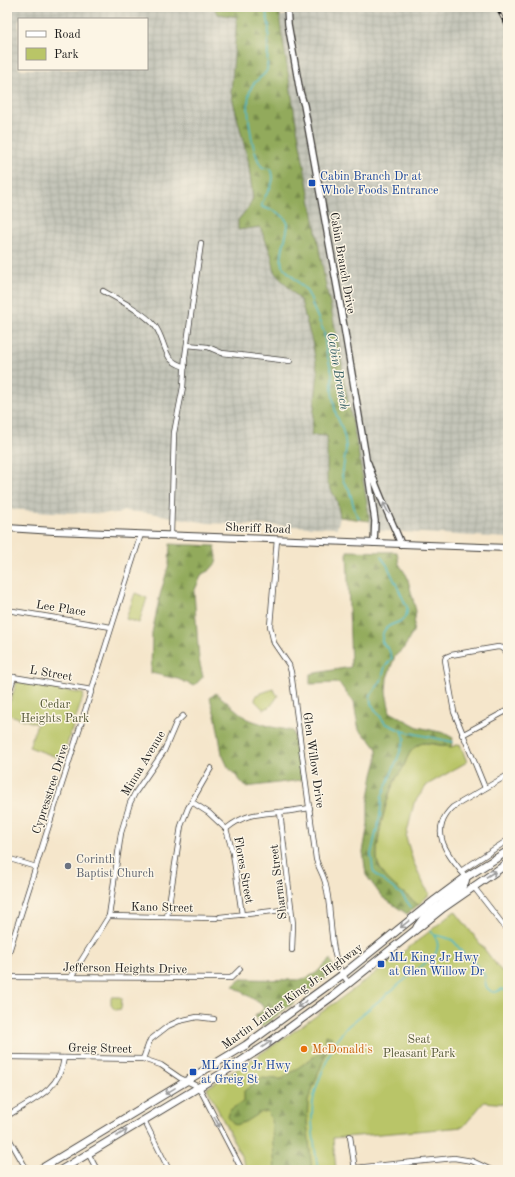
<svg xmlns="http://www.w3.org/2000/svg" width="515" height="1177" font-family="'Old Standard TT',serif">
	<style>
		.industrial { fill: url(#industrial-grid); fill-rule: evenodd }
		.green { fill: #b9c567; stroke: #6a7042 }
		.forest { fill: url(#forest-firs); stroke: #57633c }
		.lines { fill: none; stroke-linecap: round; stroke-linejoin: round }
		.stream { stroke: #4cb9c7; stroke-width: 1.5 }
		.minor-casing { stroke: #3d3a36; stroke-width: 6 }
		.tertiary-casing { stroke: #3d3a36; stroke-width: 8 }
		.secondary-casing { stroke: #3d3a36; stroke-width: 8 }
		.primary-casing { stroke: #3d3a36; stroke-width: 9 }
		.minor { stroke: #fff; stroke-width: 4.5 }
		.tertiary { stroke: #fff; stroke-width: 5.5 }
		.secondary { stroke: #fff; stroke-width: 6 }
		.primary { stroke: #fff; stroke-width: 7 }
		.rail-casing { stroke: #1c1c1c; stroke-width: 3 }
		.rail { stroke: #fcf5e5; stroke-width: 1.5; stroke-dasharray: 4.5; stroke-linecap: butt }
		.oneway { stroke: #999 }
		.transit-dot { fill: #1a4fb4; stroke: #fcf5e5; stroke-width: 1.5 }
		.worship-dot { fill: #6b7280; stroke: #fcf5e5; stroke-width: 1.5 }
		.food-dot { fill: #e8710a; stroke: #fcf5e5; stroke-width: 1.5 }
		.labels { text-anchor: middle; stroke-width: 3; stroke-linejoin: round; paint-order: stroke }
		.transit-label { font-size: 12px; fill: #164399; stroke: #fcf5e5; text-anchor: start }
		.street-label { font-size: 12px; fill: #1c1c1c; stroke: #fcf5e5 }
		.park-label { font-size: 12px; fill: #535736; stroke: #fcf5e5 }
		.worship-label { font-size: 12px; fill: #5b616d; stroke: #fcf5e5; text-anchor: start }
		.food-label { font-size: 12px; fill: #c56008; stroke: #fcf5e5; text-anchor: start }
		.water-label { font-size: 13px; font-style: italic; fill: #2f5b60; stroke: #fcf5e5 }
	</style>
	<defs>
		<pattern id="industrial-grid" width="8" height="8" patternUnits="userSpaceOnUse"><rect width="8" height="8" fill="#c4c5b9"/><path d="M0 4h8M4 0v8" fill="none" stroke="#a8a99e"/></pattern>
		<pattern id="forest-firs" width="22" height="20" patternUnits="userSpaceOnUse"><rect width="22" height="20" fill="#92aa5c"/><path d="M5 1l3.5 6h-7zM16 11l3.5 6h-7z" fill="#768a4b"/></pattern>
	</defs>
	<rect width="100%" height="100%" fill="#fcf5e5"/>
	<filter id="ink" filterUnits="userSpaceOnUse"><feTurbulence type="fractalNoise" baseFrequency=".025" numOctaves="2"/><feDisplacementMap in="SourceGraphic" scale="8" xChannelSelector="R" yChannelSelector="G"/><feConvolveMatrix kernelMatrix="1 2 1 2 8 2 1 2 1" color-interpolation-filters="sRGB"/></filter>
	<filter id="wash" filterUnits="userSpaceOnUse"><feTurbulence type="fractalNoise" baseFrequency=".012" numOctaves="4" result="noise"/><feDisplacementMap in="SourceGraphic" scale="16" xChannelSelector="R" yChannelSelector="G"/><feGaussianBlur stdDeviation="0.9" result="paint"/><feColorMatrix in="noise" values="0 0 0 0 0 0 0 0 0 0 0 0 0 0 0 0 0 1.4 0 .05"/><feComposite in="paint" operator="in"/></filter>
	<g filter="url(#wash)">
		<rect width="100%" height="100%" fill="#f5e6cb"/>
		<!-- industrial -->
		<g class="industrial">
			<path d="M7,7H213L218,14L237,17L231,93L248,160L253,198L248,208L238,220V229L260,227L271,254L275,273L301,301L312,342L318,374L311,435L327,436V482L337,501L340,517L337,528L208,523L150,513L124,511L117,514L52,512L7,509ZM19,19H147V69H19Z"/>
			<polygon points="331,7 501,7 508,19 508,538 370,530 370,521 357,445 346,391 338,340 327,291 296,122 280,22 280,16"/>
		</g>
		<!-- green -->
		<g class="green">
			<polygon points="135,593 147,598 139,623 126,619"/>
			<polygon points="17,682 84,694 62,759 29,747 37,724 7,714 7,710"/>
			<polygon points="273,689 278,696 270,707 263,709 255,701 256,695"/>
			<path d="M426,743L451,747L460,744L467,762L427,785L414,803L406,837L413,861L425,887L430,894L418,905C405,893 384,882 378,864C373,850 387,795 395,781C397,776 401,772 403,768C407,759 409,750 418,745C420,743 424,743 426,743Z"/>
			<path d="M455,911L508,980V1095L506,1104L484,1102L463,1127L333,1138L336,1170H248L207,1088C293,1035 376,975 455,911Z"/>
			<polygon points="112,997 121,997 122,999 121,1009 115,1010 111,1005 111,998"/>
		</g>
		<!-- forest -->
		<g class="forest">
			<polygon points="213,7 280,7 280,22 296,122 327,291 338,340 346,391 357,445 370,521 340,517 337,501 327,482 327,436 311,435 318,374 312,342 301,301 275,273 271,254 260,227 238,230 238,220 248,208 253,198 248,160 231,93 237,17 218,14"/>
			<polygon points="293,7 331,7 295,13"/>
			<polygon points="170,544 215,546 217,557 216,563 210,570 202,574 194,592 199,660 203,677 194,686 178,679 151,673 152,633 160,595 169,564"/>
			<path d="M347,551L397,552L399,564L407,576L416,611L413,632L404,648L395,656L387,678L386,692L390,712L418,727L444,733L453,738L451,747C442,746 426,740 418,745C409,750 407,759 403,768C401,772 397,776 395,780C387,794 373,849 378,864C384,881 405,893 418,905L407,914L382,897L366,875L363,852L368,824V803L373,775L377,760V749L371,741L359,730L356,715L354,701C347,696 345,690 339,683L310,684V674L351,667Z"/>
			<polygon points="216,693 247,719 272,727 293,731 302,780 246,787 228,767 222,754 216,719 210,698"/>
			<polygon points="330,959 335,971 262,1027 255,1016 264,1009 261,1004 233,986 241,979 303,980 316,973"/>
			<polygon points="326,1035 332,1037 308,1101 307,1122 312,1170 275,1170 271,1118 267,1111 259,1113 245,1122 235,1125 228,1117 230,1110 244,1101 244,1091 261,1078 282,1079 322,1051 325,1046"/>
		</g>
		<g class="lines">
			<!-- stream -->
			<g class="stream">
				<path d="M262,7L266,12L269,25L267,70C264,77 254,80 251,88C244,104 252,156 263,168L271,169C279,186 260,197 262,207C272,210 284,213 288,224C287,238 279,252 282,266L306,290L311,299L313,307L324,332L326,350L332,373V392L334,404L336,414L342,428L345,439L346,449L342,476L344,483L349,489L355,511L359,518"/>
				<polyline points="507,7 508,8"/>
				<path d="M381,557L387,565L407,607C409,631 381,615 382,642L389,650L392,658L385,667L381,681L370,696L371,704L385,723L402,731L405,738L397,760L382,796L380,816L371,854L373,870L377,876L402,895L411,907"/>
				<polyline points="402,731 453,742"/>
				<path d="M434,935C440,936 447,937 452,940C457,943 458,948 462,952C469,960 479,965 484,974C486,979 484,985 488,989C493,994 497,992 502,989L508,991"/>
				<path d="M318,1170C315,1146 309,1120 314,1096C317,1083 322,1072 327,1060C332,1048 338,1036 348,1026L434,956C441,946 437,939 431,931"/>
			</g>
		</g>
	</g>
	<g filter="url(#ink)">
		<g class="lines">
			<defs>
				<g id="minor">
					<path d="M103,291C118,299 145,313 155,326C162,335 163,347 169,357C172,362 179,365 185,367"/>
					<polyline points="187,345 208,347 222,353 290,361"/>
					<polyline points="171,535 174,433 183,387 185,357 201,243"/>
					<path d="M277,539L270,626L274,643L289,665L291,672L316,859C318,867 323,874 325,882C334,913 326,958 349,983"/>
					<polyline points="7,610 111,627"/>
					<polyline points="7,676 92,690"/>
					<polyline points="7,699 14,677"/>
					<polyline points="462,735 508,710"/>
					<polyline points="485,788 454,712 445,660 446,657 451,655 498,647 503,648 508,654"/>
					<polyline points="192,802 209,813 226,829 233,853 242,915"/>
					<polyline points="280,812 293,924 292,950"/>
					<path d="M226,829C244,814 257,814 279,812C289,812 300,809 310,808"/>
					<polyline points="7,858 36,867"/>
					<polyline points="461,871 508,840"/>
					<path d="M466,877C450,857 426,832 453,807L508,775"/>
					<polyline points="473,886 508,931"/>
					<polyline points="109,916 216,918"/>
					<polyline points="167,917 181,826 188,808 211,768"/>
					<polyline points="220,917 291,909"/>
					<polyline points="7,958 141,534"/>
					<polyline points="7,977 231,978 240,969"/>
					<polyline points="71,977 109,916 121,833 130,803 135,793 164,751 176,723 183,716"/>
					<polyline points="7,1057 143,1059 161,1065 180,1078 199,1087 242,1170"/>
					<polyline points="143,1059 150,1040 168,1026 179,1021 197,1017 214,1019"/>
					<path d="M7,1116C32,1100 60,1091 64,1058"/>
					<polyline points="144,1120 169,1170"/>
					<polyline points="7,1135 27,1170"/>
					<polyline points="350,1136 355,1170"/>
					<polyline points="88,1153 97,1170"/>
					<polyline points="355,1168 454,1158 472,1161 491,1170"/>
				</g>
				<g id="tertiary">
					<polyline points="287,7 288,24 300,92 304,105 340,303 365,452 375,521 374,543"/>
					<path d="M368,463C377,491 390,517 401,544"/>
				</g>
				<polyline id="secondary" points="7,528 54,531 508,548"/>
				<g id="primary">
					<polyline points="417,927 424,917 462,887 465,882 466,878"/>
					<polyline points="39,1170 246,1045 342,975 435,900 466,877 508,851"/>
					<polyline points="61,1170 224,1072 266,1045 334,995 443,908 508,863"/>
				</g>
			</defs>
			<!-- minor casing -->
			<use href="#minor" class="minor-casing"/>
			<!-- tertiary casing -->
			<use href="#tertiary" class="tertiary-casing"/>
			<!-- secondary casing -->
			<use href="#secondary" class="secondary-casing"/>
			<!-- primary casing -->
			<use href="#primary" class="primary-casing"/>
			<!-- minor -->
			<use href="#minor" class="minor"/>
			<!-- tertiary -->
			<use href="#tertiary" class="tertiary"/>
			<!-- secondary -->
			<use href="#secondary" class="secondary"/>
			<!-- primary -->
			<use href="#primary" class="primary"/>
			<defs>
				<polyline id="rail" points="496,7 508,29"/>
			</defs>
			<!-- rail casing -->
			<use href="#rail" class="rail-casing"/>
			<!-- rail -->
			<use href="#rail" class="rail"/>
		</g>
		<!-- one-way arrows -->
		<defs><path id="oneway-shaft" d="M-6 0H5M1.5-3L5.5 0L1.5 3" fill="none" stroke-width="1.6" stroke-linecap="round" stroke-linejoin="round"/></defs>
		<g class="oneway">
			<use href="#oneway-shaft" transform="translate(386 508) rotate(-117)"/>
			<use href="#oneway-shaft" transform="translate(491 874) rotate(-33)"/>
			<use href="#oneway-shaft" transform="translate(405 924) rotate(141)"/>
			<use href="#oneway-shaft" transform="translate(302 1004) rotate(144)"/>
			<use href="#oneway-shaft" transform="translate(267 1044) rotate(-34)"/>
			<use href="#oneway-shaft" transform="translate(170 1091) rotate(149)"/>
			<use href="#oneway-shaft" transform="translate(217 1122) rotate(63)"/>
			<use href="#oneway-shaft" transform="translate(122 1133) rotate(-31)"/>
		</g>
	</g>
	<!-- markers -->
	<g class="transit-dot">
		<rect x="308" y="179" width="8" height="8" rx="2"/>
		<rect x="377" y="960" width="8" height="8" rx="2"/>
		<rect x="189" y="1068" width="8" height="8" rx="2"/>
	</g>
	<circle class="worship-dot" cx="68" cy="866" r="4"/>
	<circle class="food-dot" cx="304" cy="1049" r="4"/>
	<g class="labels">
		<!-- transit labels -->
		<g class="transit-label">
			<text x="320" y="180">Cabin Branch Dr at<tspan x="320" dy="14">Whole Foods Entrance</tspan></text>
			<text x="389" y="961">ML King Jr Hwy<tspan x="389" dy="14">at Glen Willow Dr</tspan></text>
			<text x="201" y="1069">ML King Jr Hwy<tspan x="201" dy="14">at Greig St</tspan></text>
		</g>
		<!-- street labels -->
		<g class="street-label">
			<text transform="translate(343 263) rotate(80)" y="4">Cabin Branch Drive</text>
			<text transform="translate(258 528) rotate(2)" y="4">Sheriff Road</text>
			<text transform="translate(61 608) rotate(9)" y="4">Lee Place</text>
			<text transform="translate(51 673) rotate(10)" y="4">L Street</text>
			<text transform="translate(314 760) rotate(82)" y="4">Glen Willow Drive</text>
			<text transform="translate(143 763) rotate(-59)" y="4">Minna Avenue</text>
			<text transform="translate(50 789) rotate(-72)" y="4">Cypresstree Drive</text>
			<text transform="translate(244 870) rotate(80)" y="4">Flores Street</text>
			<text transform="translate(278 882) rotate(-97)" y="4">Sharma Street</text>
			<text transform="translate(162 907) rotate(1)" y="4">Kano Street</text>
			<text transform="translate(125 968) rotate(1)" y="4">Jefferson Heights Drive</text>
			<text transform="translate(292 996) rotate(-36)" y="4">Martin Luther King Jr. Highway</text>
			<text transform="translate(100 1048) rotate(1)" y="4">Greig Street</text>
		</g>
		<!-- park labels -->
		<g class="park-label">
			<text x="55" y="708">Cedar<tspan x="55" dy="14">Heights Park</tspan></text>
			<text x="419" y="1043">Seat<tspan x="419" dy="14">Pleasant Park</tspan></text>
		</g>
		<!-- worship labels -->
		<g class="worship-label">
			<text x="76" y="863">Corinth<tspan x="76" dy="14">Baptist Church</tspan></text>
		</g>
		<!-- food labels -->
		<g class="food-label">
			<text x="312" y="1053">McDonald's</text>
		</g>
		<!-- water labels -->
		<g class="water-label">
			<text transform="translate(339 371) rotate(80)" y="5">Cabin Branch</text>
		</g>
	</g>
	<!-- margin -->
	<rect width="515" height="1177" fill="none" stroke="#fcf5e5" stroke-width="24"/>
	<!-- legend -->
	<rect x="18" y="18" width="130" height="52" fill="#fcf5e5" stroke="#a29e95"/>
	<rect x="26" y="31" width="20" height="6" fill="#ffffff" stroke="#a29e95"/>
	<text x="54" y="38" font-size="12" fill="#1c1c1c">Road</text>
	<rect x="26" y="48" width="20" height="12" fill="#b9c567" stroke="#a29e95"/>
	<text x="54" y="58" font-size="12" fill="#1c1c1c">Park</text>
</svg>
